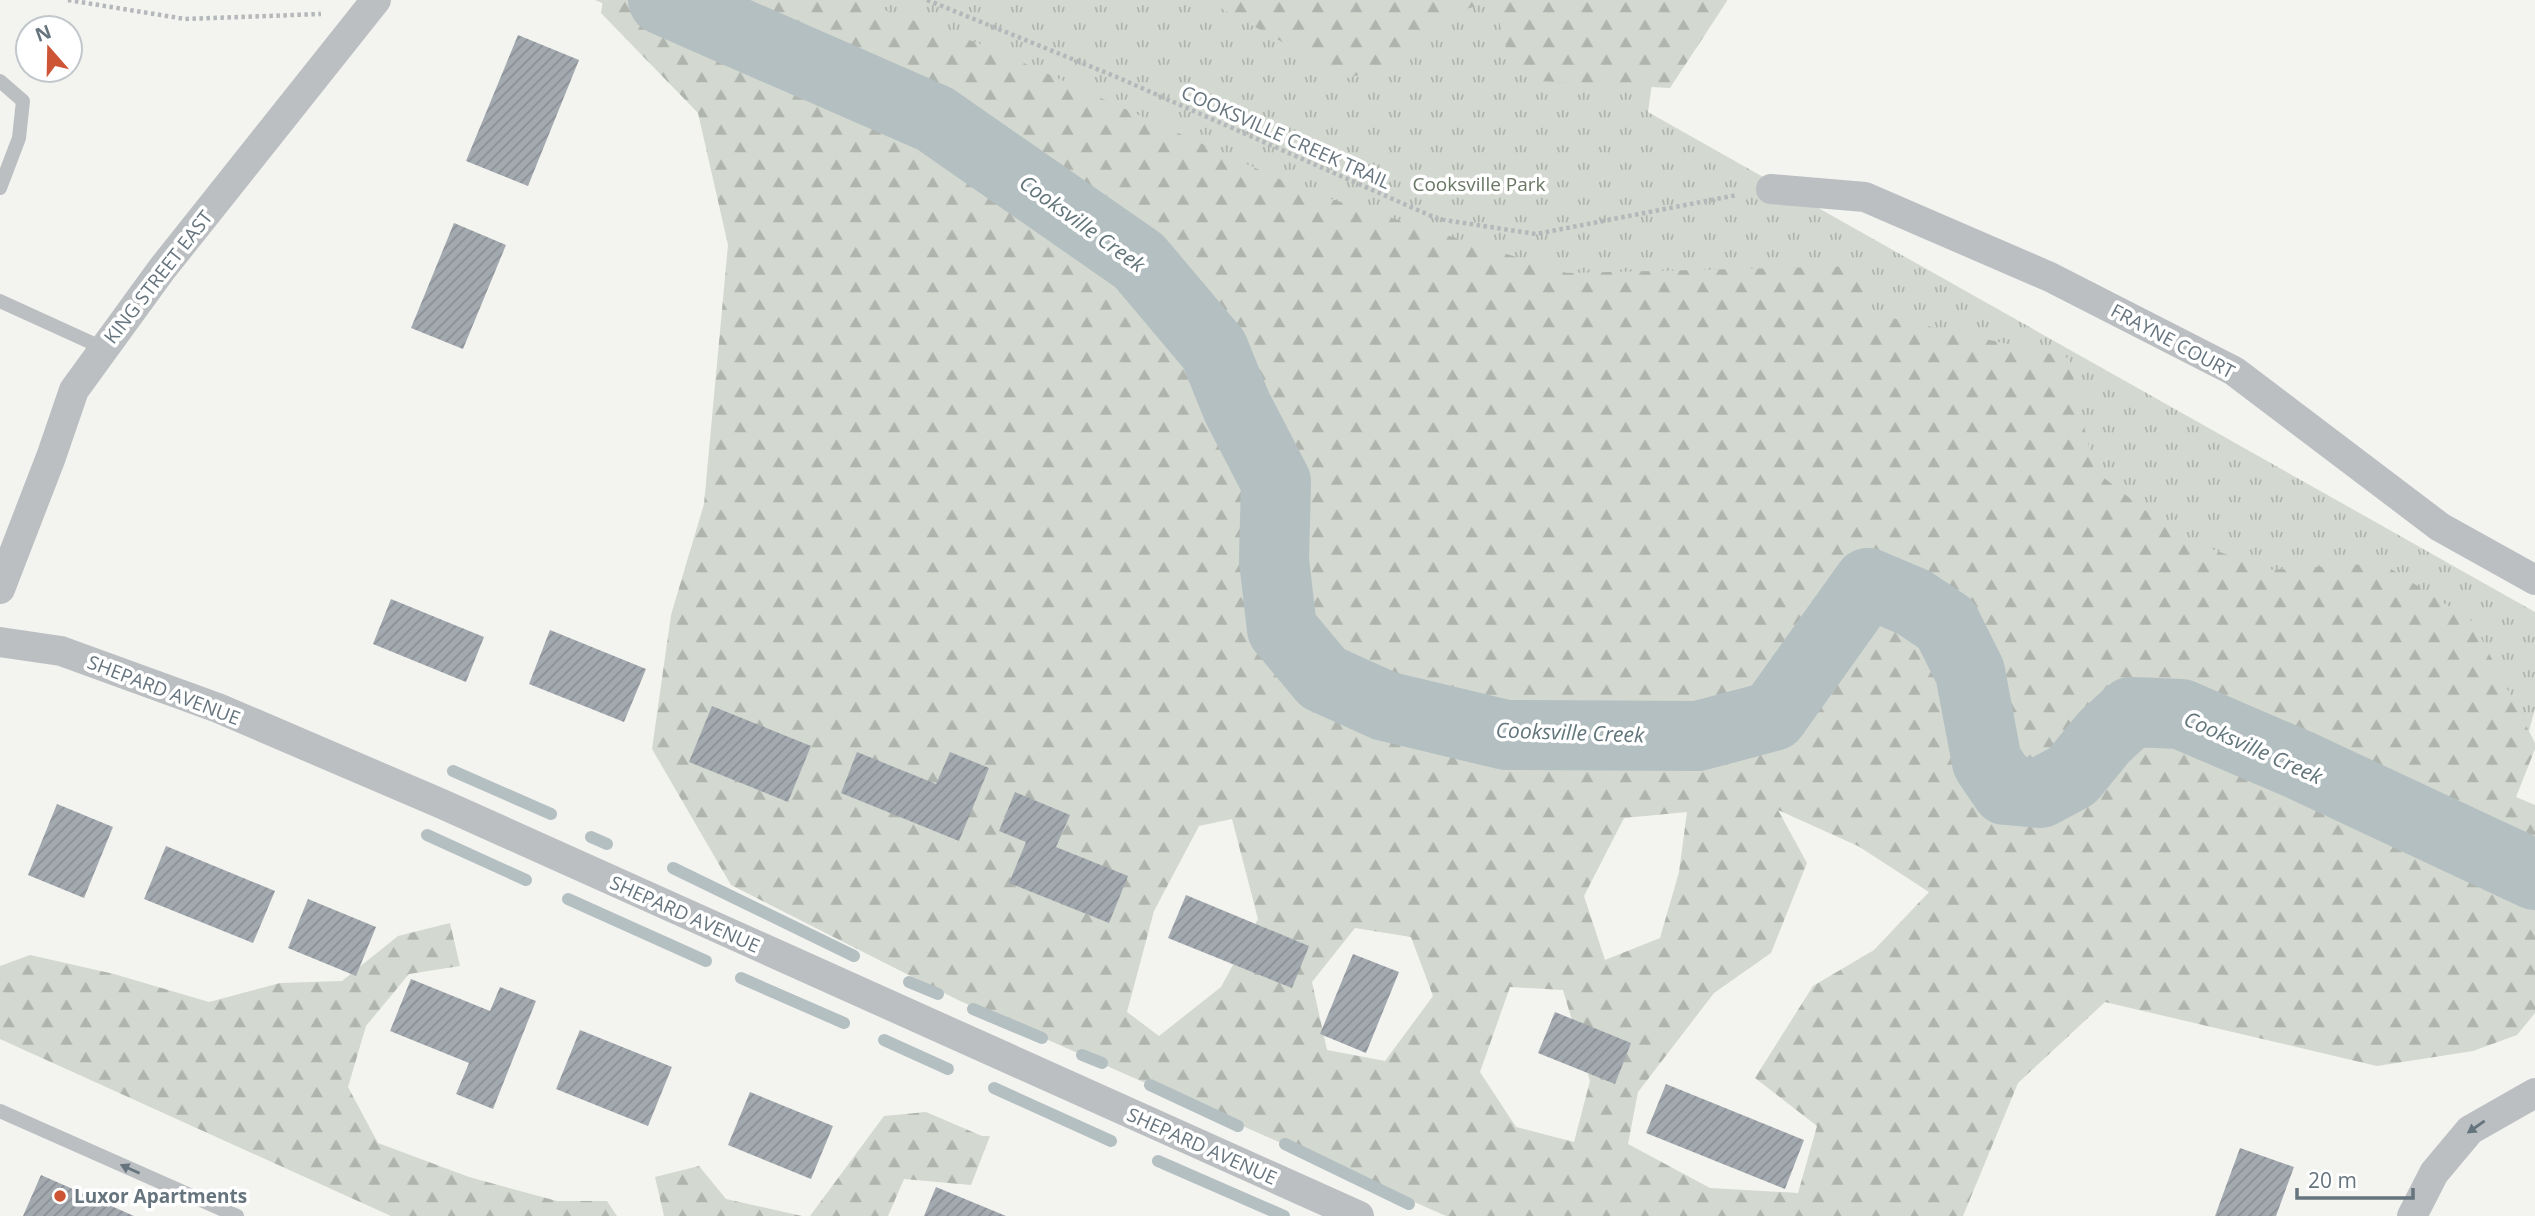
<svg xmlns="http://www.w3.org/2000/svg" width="2535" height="1216" font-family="'Open Sans',sans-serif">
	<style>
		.grass { fill: url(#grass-tufts) }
		.forest { fill: url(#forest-firs); fill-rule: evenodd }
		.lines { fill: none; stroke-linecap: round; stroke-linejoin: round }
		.stream { stroke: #b4bfc2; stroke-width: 12 }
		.river { stroke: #b4bfc2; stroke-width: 70 }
		.building { fill: url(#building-hatch) }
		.path { stroke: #b5b8ba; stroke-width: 4.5; stroke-dasharray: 3.5 3.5; stroke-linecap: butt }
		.lane { stroke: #bbbfc2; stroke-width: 14 }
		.street { stroke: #bbbfc2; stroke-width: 30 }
		.oneway { fill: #66747e }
		.poi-dot { fill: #ce5436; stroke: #fff; stroke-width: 2.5 }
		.labels { text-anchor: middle; stroke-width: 7; stroke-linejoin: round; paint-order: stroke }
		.street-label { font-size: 19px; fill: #66747e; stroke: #fff }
		.park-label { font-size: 19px; fill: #687664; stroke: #fff }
		.poi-label { font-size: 19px; font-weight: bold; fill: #66747e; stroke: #fff; text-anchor: start }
		.water-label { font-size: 21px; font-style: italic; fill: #62757b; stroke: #fff }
	</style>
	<defs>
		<pattern id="grass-tufts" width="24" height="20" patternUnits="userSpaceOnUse" patternTransform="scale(1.75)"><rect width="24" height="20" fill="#d3d8d0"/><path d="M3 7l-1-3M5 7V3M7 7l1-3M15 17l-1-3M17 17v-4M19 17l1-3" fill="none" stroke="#afb4ae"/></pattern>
		<pattern id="forest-firs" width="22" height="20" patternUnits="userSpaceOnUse" patternTransform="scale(1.75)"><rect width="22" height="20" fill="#d3d8d0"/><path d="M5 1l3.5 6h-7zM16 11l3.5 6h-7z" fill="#afb4ae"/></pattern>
		<pattern id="building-hatch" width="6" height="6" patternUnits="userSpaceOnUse" patternTransform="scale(1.75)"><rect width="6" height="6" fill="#a3aaaf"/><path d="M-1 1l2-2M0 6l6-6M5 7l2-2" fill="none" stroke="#898f94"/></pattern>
	</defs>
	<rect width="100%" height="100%" fill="#f3f3f0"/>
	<!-- grass -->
	<polygon class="grass" points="595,0 1664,0 1648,112 2535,612 2535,709 2502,828"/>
	<!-- forest -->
	<g class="forest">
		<path d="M603,0H856L986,46L1306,191L1567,273L1861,266L1870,313L2069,358L2094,470L2178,536L2267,570L2382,563L2473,622L2535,743V749L2516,797L2535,805V1013L2517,1035L2473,1051L2377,1066L2105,1002L2018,1083L1963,1216H1446L958,1000L731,885L652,749L671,615L704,504L728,245L698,113L601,13ZM1778,810L1858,846L1929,892L1874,950L1813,986L1755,1078L1817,1126L1798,1193L1710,1188L1628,1144L1638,1092L1714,993L1771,953L1807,863ZM1687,812L1679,872L1660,938L1605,960L1584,896L1624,818ZM1232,819L1258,919L1221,987L1159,1036L1127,1012L1154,911L1199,826ZM1355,928L1411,937L1433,996L1385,1061L1327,1050L1312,982ZM1510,987L1563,990L1590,1081L1574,1142L1516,1127L1480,1072Z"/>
		<polygon points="1206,0 1727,0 1727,1 1670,88 1539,81 1510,64 1494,1 1452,13 1402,63 1348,78"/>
		<polygon points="450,923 460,966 409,974 366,1026 348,1087 378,1143 469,1177 557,1201 607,1201 617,1216 391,1216 0,1039 0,966 30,955 114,974 209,1002 280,983 342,981 398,936"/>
		<polygon points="926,1112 982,1136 990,1136 971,1185 904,1179 888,1216 810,1216 884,1116"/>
		<polygon points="699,1166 726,1199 802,1216 664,1216 655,1177"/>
	</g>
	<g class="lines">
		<!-- stream -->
		<g class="stream">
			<polyline points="453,771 551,814"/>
			<polyline points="427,835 526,880"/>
			<polyline points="591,837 607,844"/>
			<polyline points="673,868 854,956"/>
			<polyline points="568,899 706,961"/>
			<polyline points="741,978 844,1023"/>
			<polyline points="909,982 938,994"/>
			<polyline points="973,1009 1042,1038"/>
			<polyline points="884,1040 948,1069"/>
			<polyline points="1082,1055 1102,1063"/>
			<polyline points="1150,1085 1238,1126"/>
			<polyline points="994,1088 1111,1141"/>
			<polyline points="1285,1144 1409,1204"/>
			<polyline points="1158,1161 1284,1216"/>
		</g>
		<!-- river -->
		<polyline class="river" points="663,0 935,119 1139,261 1214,350 1237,407 1276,482 1274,560 1282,629 1323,678 1385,706 1506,735 1698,736 1773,716 1868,583 1913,602 1946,624 1970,672 1987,762 2006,790 2040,793 2072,776 2104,737 2131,712 2181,714 2302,766 2535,875"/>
	</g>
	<!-- building -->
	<g class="building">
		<polygon points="518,35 579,60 528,186 466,161"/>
		<polygon points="454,223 506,245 463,349 411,328"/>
		<polygon points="391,599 484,637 466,682 373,644"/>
		<polygon points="550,630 646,669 624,722 529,684"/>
		<polygon points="712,706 811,746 788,802 689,762"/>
		<polygon points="857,752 936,784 950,752 989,768 959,841 841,793"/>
		<polygon points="1015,792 1070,815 1056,847 1128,876 1109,923 1009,883 1026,842 999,831"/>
		<polygon points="57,804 113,827 84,898 28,875"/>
		<polygon points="166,846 275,891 253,943 144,899"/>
		<polygon points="1186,895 1309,946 1292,988 1168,938"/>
		<polygon points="308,899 376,927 356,976 288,948"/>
		<polygon points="1353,954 1399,972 1366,1053 1320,1034"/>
		<polygon points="411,979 490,1011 500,987 536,1001 493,1109 456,1094 469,1063 390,1031"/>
		<polygon points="1555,1012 1631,1043 1615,1084 1538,1053"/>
		<polygon points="580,1030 672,1067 648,1126 556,1089"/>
		<polygon points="1666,1084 1804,1140 1785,1189 1646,1133"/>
		<polygon points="750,1092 833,1126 811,1179 728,1145"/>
		<polygon points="2240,1148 2294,1167 2276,1216 2215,1216"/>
		<polygon points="41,1175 134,1216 23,1216"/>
		<polygon points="936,1187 1006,1216 924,1216"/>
	</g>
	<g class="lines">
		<!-- path -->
		<g class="path">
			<polyline points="68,0 185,19 321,14"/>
			<polyline points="927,0 1119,78 1438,219 1536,234 1737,195"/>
		</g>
		<!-- lane -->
		<g class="lane">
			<polyline points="0,81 23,101 19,138 0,188"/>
			<polyline points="0,301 103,348"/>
			<polyline points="0,1111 237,1216"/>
		</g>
		<!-- street -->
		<g class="street">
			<polyline points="1771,189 1865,197 2050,277 2234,371 2440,527 2535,580"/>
			<polyline points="0,589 51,457 74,390 162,269 376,0"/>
			<polyline points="0,642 61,651 218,708 442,804 1359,1216"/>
			<polyline points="2412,1216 2434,1173 2470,1130 2535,1093"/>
		</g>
	</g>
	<!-- one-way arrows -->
	<defs><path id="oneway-solid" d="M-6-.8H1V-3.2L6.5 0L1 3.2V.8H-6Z" transform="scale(1.75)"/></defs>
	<g class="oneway">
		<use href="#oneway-solid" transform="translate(2476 1127) rotate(145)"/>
		<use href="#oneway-solid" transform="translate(130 1169) rotate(-156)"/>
	</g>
	<!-- markers -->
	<circle class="poi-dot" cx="60" cy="1196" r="7"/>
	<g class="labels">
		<!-- street labels -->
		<g class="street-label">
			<text transform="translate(1286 137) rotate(24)" y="7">COOKSVILLE CREEK TRAIL</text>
			<text transform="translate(158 277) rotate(-52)" y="7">KING STREET EAST</text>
			<text transform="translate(2173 341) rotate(28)" y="7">FRAYNE COURT</text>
			<text transform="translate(164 690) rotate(21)" y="7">SHEPARD AVENUE</text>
			<text transform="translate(685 914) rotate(24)" y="7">SHEPARD AVENUE</text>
			<text transform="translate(1202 1146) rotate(24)" y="7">SHEPARD AVENUE</text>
		</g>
		<!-- park labels -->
		<g class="park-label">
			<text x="1479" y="191">Cooksville Park</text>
		</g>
		<!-- poi labels -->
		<g class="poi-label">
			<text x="74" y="1203">Luxor Apartments</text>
		</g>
		<!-- water labels -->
		<g class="water-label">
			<text transform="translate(1082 224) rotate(36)" y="7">Cooksville Creek</text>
			<text transform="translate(1570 733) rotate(2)" y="7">Cooksville Creek</text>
			<text transform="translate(2253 748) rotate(24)" y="7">Cooksville Creek</text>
		</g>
	</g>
	<!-- north arrow -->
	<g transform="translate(49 49) rotate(340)"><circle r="33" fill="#ffffff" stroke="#c2c7cb" stroke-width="2"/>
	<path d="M0-5L12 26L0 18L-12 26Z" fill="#ce5436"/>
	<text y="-10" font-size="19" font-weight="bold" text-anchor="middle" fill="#66747e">N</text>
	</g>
	<!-- scale -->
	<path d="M2297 1188v10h116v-10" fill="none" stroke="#66747e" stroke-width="3.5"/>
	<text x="2308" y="1188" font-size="21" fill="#66747e" stroke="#ffffff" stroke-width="5" paint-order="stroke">20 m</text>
</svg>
